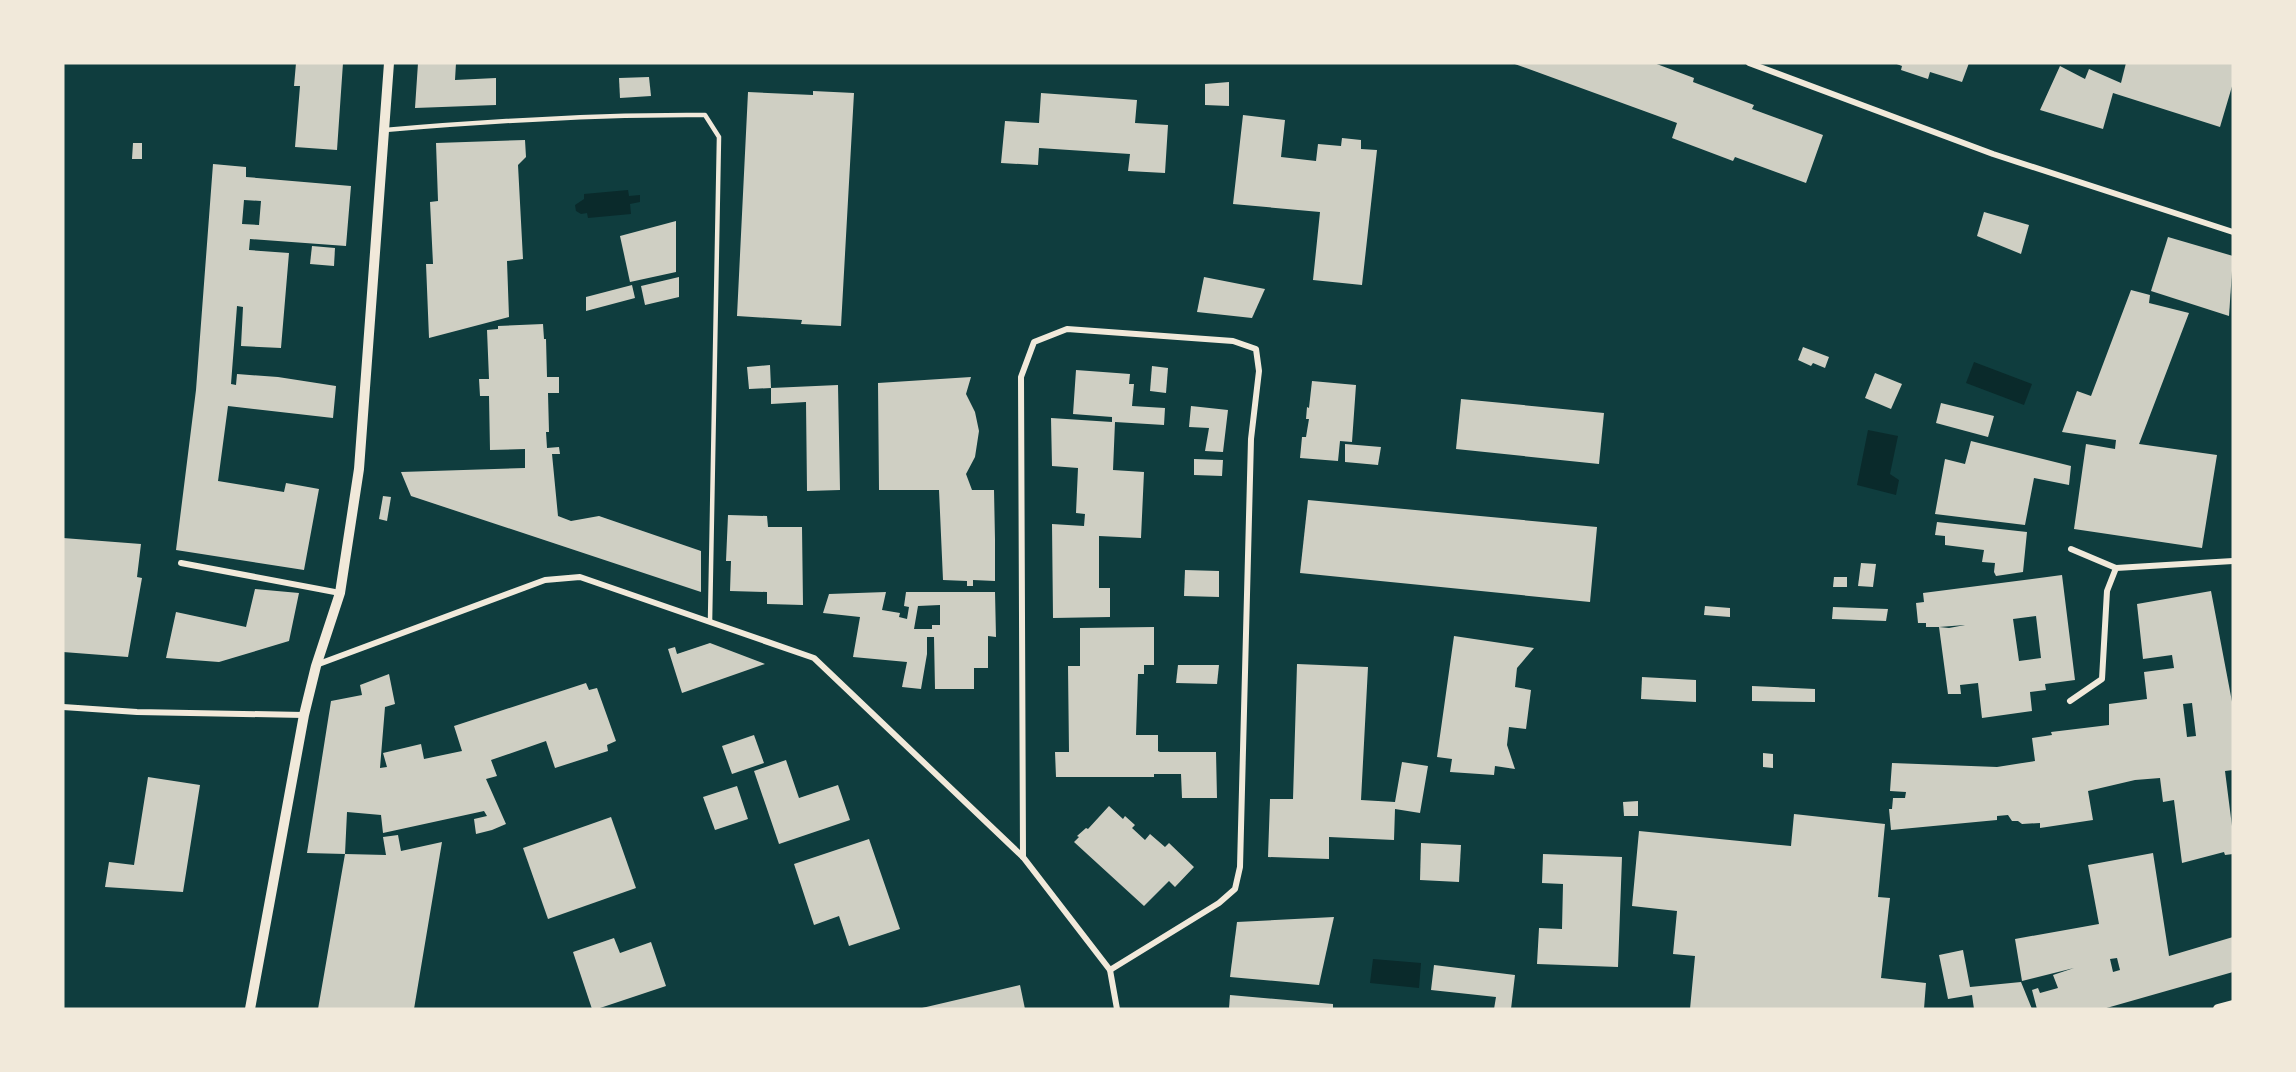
<svg xmlns="http://www.w3.org/2000/svg" width="2296" height="1072" font-family="'Alegreya Sans',sans-serif">
	<style>
		.water { fill: #0a2a2b }
		.building { fill: #cfcfc3; fill-rule: evenodd }
		.lines { fill: none; stroke-linecap: round; stroke-linejoin: round }
		.service { stroke: #f1e9da; stroke-width: 4.5 }
		.minor { stroke: #f1e9da; stroke-width: 6 }
		.tertiary { stroke: #f1e9da; stroke-width: 10 }
	</style>
	<rect width="100%" height="100%" fill="#0f3d3e"/>
	<!-- water -->
	<g class="water">
		<polygon points="628,190 629,196 640,195 640,202 630,204 631,214 588,218 587,213 581,214 576,211 575,205 584,199 584,194"/>
		<polygon points="1974,362 2032,384 2024,405 1966,383"/>
		<polygon points="1868,430 1898,436 1890,474 1899,480 1896,495 1857,485"/>
		<polygon points="1373,959 1421,963 1419,988 1370,983"/>
	</g>
	<!-- building -->
	<g class="building">
		<polygon points="296,63 343,63 337,150 295,147 300,86 294,86"/>
		<polygon points="418,63 456,63 455,80 496,78 496,105 415,108"/>
		<polygon points="1512,63 1654,63 1694,78 1693,82 1754,105 1752,109 1823,135 1806,183 1735,157 1733,161 1672,138 1677,123"/>
		<polygon points="1894,63 1969,63 1962,82 1930,72 1928,79 1901,70 1902,66"/>
		<polygon points="2126,63 2233,63 2233,83 2220,127 2113,93 2103,129 2040,110 2060,66 2085,79 2089,69 2121,83"/>
		<polygon points="649,77 651,96 620,98 619,78"/>
		<polygon points="1229,82 1229,106 1205,105 1205,84"/>
		<polygon points="813,91 854,93 841,326 801,324 802,320 737,316 748,92 813,95"/>
		<polygon points="1041,93 1137,100 1135,123 1168,125 1165,173 1128,171 1130,154 1039,148 1038,165 1001,163 1005,121 1039,123"/>
		<polygon points="1243,115 1285,120 1281,157 1316,161 1318,144 1341,146 1342,138 1361,140 1361,149 1377,150 1362,285 1313,280 1320,212 1233,204"/>
		<polygon points="525,140 526,157 518,165 523,259 507,261 509,317 429,338 426,264 433,264 430,202 438,201 436,143"/>
		<polygon points="133,143 142,143 142,159 132,159"/>
		<path d="M213,164L246,167V177L351,186L346,246L250,239L249,250L289,253L281,348L241,346L243,307L237,306L231,384L236,385L237,374L278,377L336,386L333,418L228,406L218,481L284,492L286,483L319,489L304,570L176,550L196,390ZM244,200L261,201L259,225L242,224Z"/>
		<polygon points="1984,212 2029,225 2021,254 1977,236"/>
		<polygon points="676,221 676,272 630,282 620,236"/>
		<polygon points="2168,237 2233,256 2229,316 2151,291"/>
		<polygon points="312,246 335,248 334,266 310,264"/>
		<polygon points="679,277 679,297 645,305 641,286"/>
		<polygon points="1204,277 1265,289 1252,318 1197,312"/>
		<polygon points="632,285 635,298 586,311 586,297"/>
		<polygon points="2131,290 2150,295 2149,303 2189,313 2139,444 2217,455 2202,548 2074,529 2086,444 2115,449 2116,440 2062,432 2077,391 2091,396"/>
		<polygon points="543,324 544,339 546,339 547,377 559,377 559,393 548,393 549,432 546,432 547,448 559,447 560,454 552,454 558,516 571,521 599,516 701,551 701,592 411,496 401,472 525,468 525,449 490,450 489,396 480,396 479,379 489,379 487,330 498,329 498,326"/>
		<polygon points="1803,347 1829,357 1825,368 1813,363 1811,366 1798,360"/>
		<polygon points="770,365 771,388 838,385 840,490 807,491 806,402 771,404 771,388 749,389 747,367"/>
		<polygon points="1152,366 1168,368 1166,393 1150,391"/>
		<polygon points="1076,370 1130,374 1129,384 1134,384 1132,406 1165,408 1164,425 1115,422 1113,470 1144,472 1141,538 1099,536 1099,588 1110,588 1110,617 1053,618 1052,524 1084,526 1085,514 1076,513 1078,468 1052,466 1051,418 1112,422 1112,417 1073,414"/>
		<polygon points="1875,373 1902,384 1891,409 1865,398"/>
		<polygon points="971,377 966,394 975,412 979,431 975,457 966,474 972,490 994,490 995,539 995,581 973,580 973,586 967,586 967,581 943,580 939,490 879,490 878,383"/>
		<polygon points="1312,381 1356,385 1352,442 1340,441 1338,461 1300,458 1302,437 1306,437 1309,419 1306,419 1307,407 1309,408"/>
		<polygon points="1461,399 1604,413 1599,464 1456,449"/>
		<polygon points="1941,403 1994,416 1988,437 1936,423"/>
		<polygon points="1191,406 1228,410 1223,452 1205,451 1209,428 1189,427"/>
		<polygon points="1971,441 2071,466 2069,485 2034,478 2025,525 1935,514 1945,459 1965,464"/>
		<polygon points="1345,444 1381,447 1378,465 1345,462"/>
		<polygon points="1194,459 1223,460 1222,476 1194,475"/>
		<polygon points="383,496 391,497 387,521 379,519"/>
		<polygon points="1308,500 1597,527 1590,602 1300,573"/>
		<polygon points="728,515 767,516 768,527 802,527 803,605 767,604 767,592 730,591 731,561 726,561"/>
		<polygon points="1937,522 2027,532 2023,572 1996,576 1994,572 1995,563 1982,562 1984,550 1945,545 1945,536 1935,535"/>
		<polygon points="63,538 141,544 137,577 142,578 128,657 63,652"/>
		<polygon points="1861,563 1876,564 1873,587 1858,586"/>
		<polygon points="1185,570 1219,571 1219,597 1184,596"/>
		<path d="M2062,575L2075,680L2045,684L2046,690L2030,692L2032,711L1982,718L1978,683L1960,685L1961,694H1948L1939,627L1949,628L1965,625L1939,627H1926V623H1918L1916,603L1924,602L1923,593ZM2036,616L2041,658L2019,661L2013,619Z"/>
		<polygon points="1834,577 1847,577 1847,587 1833,587"/>
		<polygon points="255,589 299,593 289,641 219,662 166,658 176,612 246,627"/>
		<path d="M2211,591L2233,707V770L2225,771L2233,834V854L2225,855L2224,852L2182,863L2174,800L2163,802L2160,778L2135,780L2088,791L2093,820L2040,828V823L2022,824L2018,821H2012L2008,815L1997,816V820L1891,830L1889,809H1892L1893,798H1905L1906,792L1890,791L1892,763L1997,767L2035,761L2032,738L2052,735L2051,732L2109,725V704L2147,699L2144,672L2174,668L2172,655L2143,659L2137,604ZM2192,703L2196,736L2187,737L2183,704Z"/>
		<path d="M886,592L882,610L900,613L899,617L907,619L909,607L904,606L906,592H995L996,637L988,636V668H974V689H935L934,637H927V654L921,689L902,687L907,662L853,657L860,617L823,613L829,594ZM940,605V625H932V629H914L918,606Z"/>
		<polygon points="1705,606 1730,608 1730,617 1704,615"/>
		<polygon points="1833,607 1888,609 1886,621 1832,619"/>
		<polygon points="1154,627 1154,665 1144,665 1144,674 1138,674 1136,735 1158,735 1158,751 1160,752 1216,752 1217,798 1182,798 1181,774 1154,774 1154,777 1056,777 1055,752 1069,752 1068,666 1080,666 1080,628"/>
		<polygon points="1454,636 1534,648 1517,668 1515,687 1531,690 1526,729 1509,727 1507,745 1515,769 1495,766 1494,775 1450,772 1452,759 1437,757"/>
		<polygon points="710,643 765,664 682,693 668,649 675,647 677,654"/>
		<polygon points="1297,664 1368,667 1361,800 1395,802 1402,762 1428,766 1420,813 1395,809 1394,840 1329,837 1329,859 1268,857 1270,799 1293,799"/>
		<polygon points="1178,665 1219,665 1217,684 1176,683"/>
		<polygon points="389,674 395,704 385,707 380,768 387,767 383,753 421,744 424,759 462,751 454,726 586,683 589,690 597,688 616,741 607,745 608,751 555,768 546,741 491,760 497,776 486,779 506,824 492,830 476,834 474,819 487,816 484,811 383,833 381,815 347,812 345,854 307,853 331,701 362,695 360,685"/>
		<polygon points="1642,677 1696,680 1696,702 1641,699"/>
		<polygon points="1752,686 1815,689 1815,702 1752,701"/>
		<polygon points="754,735 764,763 732,774 722,746"/>
		<polygon points="1763,753 1773,754 1773,768 1763,767"/>
		<polygon points="786,760 799,798 838,785 850,820 779,844 754,771"/>
		<polygon points="148,777 200,785 183,892 105,887 109,862 134,865"/>
		<polygon points="737,786 748,819 715,830 703,797"/>
		<polygon points="1638,801 1638,816 1624,816 1623,802"/>
		<polygon points="1109,806 1123,819 1125,816 1135,825 1132,828 1145,840 1150,834 1165,847 1169,843 1194,867 1175,887 1169,881 1144,906 1074,842 1079,837 1077,836 1086,828 1088,829"/>
		<polygon points="1794,814 1885,824 1878,897 1890,898 1881,978 1926,983 1924,1009 1690,1009 1695,956 1673,954 1677,911 1632,906 1639,831 1791,846"/>
		<polygon points="611,817 636,888 548,919 523,848"/>
		<polygon points="398,835 401,851 442,842 414,1009 318,1009 345,854 386,855 383,837"/>
		<polygon points="869,839 900,929 849,946 839,916 814,925 794,864"/>
		<polygon points="1421,843 1461,845 1459,882 1420,880"/>
		<path d="M2153,853L2169,956L2233,937V972L2103,1009H2037L2032,990L2038,988L2040,993L2058,988L2053,975L2074,968L2022,981L2015,939L2099,924L2088,865ZM2117,958L2120,970L2113,972L2110,959Z"/>
		<polygon points="1543,854 1622,857 1618,967 1537,964 1539,928 1562,929 1563,884 1542,883"/>
		<polygon points="1334,917 1319,985 1230,977 1237,922"/>
		<polygon points="614,938 620,953 651,942 666,986 597,1009 592,1009 573,952"/>
		<polygon points="1963,950 1970,987 2021,982 2032,1009 1974,1009 1972,995 1948,999 1939,955"/>
		<polygon points="1434,965 1515,975 1511,1009 1494,1009 1496,997 1431,990"/>
		<polygon points="1020,985 1025,1009 922,1009 922,1008"/>
		<polygon points="1230,995 1333,1004 1333,1009 1229,1009"/>
	</g>
	<g class="lines">
		<!-- service -->
		<path class="service" d="M385,130C491,121 599,114 705,115L719,137L710,622"/>
		<!-- minor -->
		<g class="minor">
			<polyline points="1749,63 1993,154 2233,232"/>
			<polyline points="2071,549 2116,568"/>
			<polyline points="181,563 340,593"/>
			<polyline points="316,665 545,580 580,577 814,658 1023,857 1110,970 1117,1009"/>
			<polyline points="2070,701 2102,679 2107,591 2116,568 2233,561"/>
			<polyline points="63,707 137,712 304,715"/>
			<polyline points="1023,857 1021,377 1034,342 1067,329 1233,341 1256,349 1259,371 1251,439 1240,867 1235,889 1219,903 1110,970"/>
		</g>
		<!-- tertiary -->
		<g class="tertiary">
			<polyline points="250,1009 304,715 316,666 340,593 359,469 389,63"/>
			<polyline points="2218,1009 2233,1005"/>
		</g>
	</g>
	<!-- border -->
	<rect width="2296" height="1072" fill="none" stroke="#f1e9da" stroke-width="129"/>
</svg>
